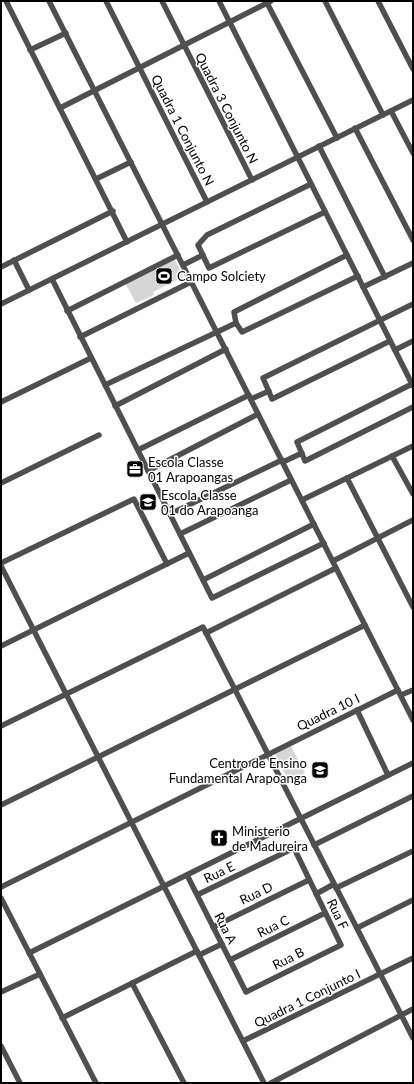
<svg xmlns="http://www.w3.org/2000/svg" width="414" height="1084" font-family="Lato,sans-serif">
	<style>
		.green { fill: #d6d6d6 }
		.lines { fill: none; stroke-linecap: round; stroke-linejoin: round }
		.street { stroke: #4f4f4f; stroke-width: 5.5 }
		.labels { text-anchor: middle; stroke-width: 3; stroke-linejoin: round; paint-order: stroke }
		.street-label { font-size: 13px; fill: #000; stroke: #fff }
		.poi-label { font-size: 13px; fill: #000; stroke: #fff; text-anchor: start }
	</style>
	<rect width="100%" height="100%" fill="#fff"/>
	<!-- green -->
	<g class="green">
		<polygon points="175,260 183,277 153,292 154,295 136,303 125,283"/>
		<polygon points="291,746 305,773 289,782 275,754"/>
	</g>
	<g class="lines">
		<!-- street -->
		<g class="street">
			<polyline points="6,1 127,242"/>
			<polyline points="49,1 413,720"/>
			<polyline points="106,1 207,202"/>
			<polyline points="162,1 252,180"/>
			<polyline points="219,1 413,386"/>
			<polyline points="266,1 337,138"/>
			<polyline points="325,1 383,115"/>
			<polyline points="378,1 413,69"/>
			<polyline points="30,50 66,33"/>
			<polyline points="60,108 271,1"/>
			<polyline points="391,111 413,153"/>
			<polyline points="355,128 413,240"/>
			<polyline points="319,146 385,277"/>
			<polyline points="96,179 131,162"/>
			<polyline points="311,184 207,235 198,245 209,268 325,212"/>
			<polyline points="347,255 234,312 236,323 242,332 358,276"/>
			<polyline points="14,260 29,290"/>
			<polyline points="183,265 203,255"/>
			<polyline points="1,267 113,211"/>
			<polyline points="52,279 212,598 324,543"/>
			<polyline points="363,287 413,263"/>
			<polyline points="1,304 413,100"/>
			<polyline points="67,311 178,255"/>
			<polyline points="80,337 191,282"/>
			<polyline points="390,341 272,399 263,378 413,304"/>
			<polyline points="395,350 413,341"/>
			<polyline points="412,384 297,442 305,461 413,407"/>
			<polyline points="105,385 236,323"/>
			<polyline points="251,399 269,391"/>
			<polyline points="1,402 91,358"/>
			<polyline points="115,406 226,349"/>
			<polyline points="138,450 249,395"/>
			<polyline points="392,456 413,494"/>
			<polyline points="283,462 302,453"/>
			<polyline points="148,471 258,414"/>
			<polyline points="347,478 413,607"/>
			<polyline points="1,483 99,435"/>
			<polyline points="302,500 413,446"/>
			<polyline points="170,514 282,460"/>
			<polyline points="180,534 291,480"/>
			<polyline points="333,561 413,520"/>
			<polyline points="1,563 134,499 167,564"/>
			<polyline points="1,566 264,1083"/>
			<polyline points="203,580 314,524"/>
			<polyline points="206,633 336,568"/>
			<polyline points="1,646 189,553"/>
			<polyline points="401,695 413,690"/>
			<polyline points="357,710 388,775"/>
			<polyline points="1,726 203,627 413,1038"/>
			<polyline points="1,805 365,625"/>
			<polyline points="314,845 413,796"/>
			<polyline points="187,875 246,992 341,945 294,848 197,895"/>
			<polyline points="1,887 398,690"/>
			<polyline points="336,888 413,851"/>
			<polyline points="316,894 334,884"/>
			<polyline points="1,898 96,1083"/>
			<polyline points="213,927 309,880"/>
			<polyline points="357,928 413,900"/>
			<polyline points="29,953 413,763"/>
			<polyline points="199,955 222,944"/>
			<polyline points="230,960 325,913"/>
			<polyline points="132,983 184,1083"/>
			<polyline points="1,992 40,974"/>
			<polyline points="62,1018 197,951"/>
			<polyline points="243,1041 413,958"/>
			<polyline points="1,1046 20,1083"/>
			<polyline points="271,1083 413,1009"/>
		</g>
	</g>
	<!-- icons -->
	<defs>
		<symbol id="stadium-square" viewBox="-11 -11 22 22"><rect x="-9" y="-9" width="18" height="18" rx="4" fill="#000" stroke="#fff"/><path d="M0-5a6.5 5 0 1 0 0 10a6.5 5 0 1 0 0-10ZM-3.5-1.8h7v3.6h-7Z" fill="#fff"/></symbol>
		<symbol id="office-square" viewBox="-11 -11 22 22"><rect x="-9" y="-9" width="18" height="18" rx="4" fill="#000" stroke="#fff"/><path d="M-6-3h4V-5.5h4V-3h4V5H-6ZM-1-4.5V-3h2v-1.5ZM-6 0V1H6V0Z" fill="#fff"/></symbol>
		<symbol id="school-square" viewBox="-11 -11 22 22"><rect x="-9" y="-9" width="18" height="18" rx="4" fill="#000" stroke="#fff"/><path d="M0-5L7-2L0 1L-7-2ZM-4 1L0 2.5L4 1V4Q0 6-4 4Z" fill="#fff"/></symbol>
		<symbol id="church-square" viewBox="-11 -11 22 22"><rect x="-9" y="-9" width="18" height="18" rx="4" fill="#000" stroke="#fff"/><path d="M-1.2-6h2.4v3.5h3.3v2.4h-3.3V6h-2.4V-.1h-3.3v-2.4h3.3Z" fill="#fff"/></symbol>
	</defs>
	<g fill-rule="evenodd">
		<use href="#stadium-square" x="154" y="266" width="20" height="20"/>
		<use href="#office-square" x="125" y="459" width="20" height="20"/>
		<use href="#school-square" x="138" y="492" width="20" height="20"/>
		<use href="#school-square" x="310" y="760" width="20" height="20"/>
		<use href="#church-square" x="209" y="828" width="20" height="20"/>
	</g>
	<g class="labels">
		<!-- street labels -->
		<g class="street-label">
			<text transform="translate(227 108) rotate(63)" y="5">Quadra 3 Conjunto N</text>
			<text transform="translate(183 130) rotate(63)" y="5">Quadra 1 Conjunto N</text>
			<text transform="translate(328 712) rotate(-26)" y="5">Quadra 10 I</text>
			<text transform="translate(219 872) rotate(-26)" y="5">Rua E</text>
			<text transform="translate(256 893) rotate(-26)" y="5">Rua D</text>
			<text transform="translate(338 914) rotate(64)" y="5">Rua F</text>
			<text transform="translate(273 926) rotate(-26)" y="5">Rua C</text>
			<text transform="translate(226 928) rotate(63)" y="5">Rua A</text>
			<text transform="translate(288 958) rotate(-27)" y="5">Rua B</text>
			<text transform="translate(307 998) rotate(-26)" y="5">Quadra 1 Conjunto I</text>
		</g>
		<!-- poi labels -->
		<g class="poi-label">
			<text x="177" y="281">Campo Solciety</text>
			<text x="148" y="467">Escola Classe<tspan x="148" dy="15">01 Arapoangas</tspan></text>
			<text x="161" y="500">Escola Classe<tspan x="161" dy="15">01 do Arapoanga</tspan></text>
			<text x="307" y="768" text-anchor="end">Centro de Ensino<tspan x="307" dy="15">Fundamental Arapoanga</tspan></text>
			<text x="232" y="836">Ministerio<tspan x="232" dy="15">de Madureira</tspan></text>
		</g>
	</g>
	<!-- border -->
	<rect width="414" height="1084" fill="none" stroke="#000000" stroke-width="4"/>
</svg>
